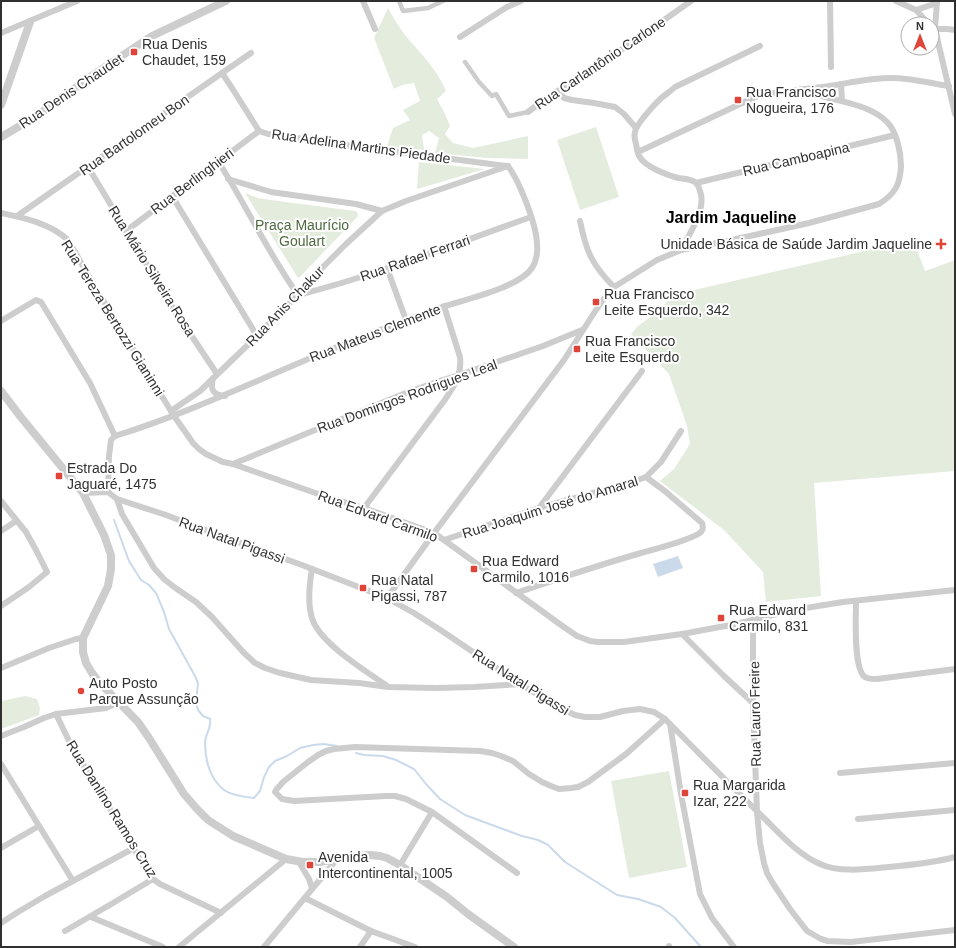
<svg xmlns="http://www.w3.org/2000/svg" width="956" height="948" font-family="Helvetica,sans-serif">
	<style>
		.green { fill: #e4ecde }
		.water { fill: #cbdaeb }
		.lines { fill: none; stroke-linecap: round; stroke-linejoin: round }
		.stream { stroke: #cbdaeb; stroke-width: 2 }
		.pedestrian { stroke: #cdcdcd; stroke-width: 4.5 }
		.minor { stroke: #cdcdcd; stroke-width: 6 }
		.tertiary { stroke: #cdcdcd; stroke-width: 8 }
		.poi-dot { fill: #df4439; stroke: #fff; stroke-width: 1.5 }
		.labels { text-anchor: middle; stroke-width: 4; stroke-linejoin: round; paint-order: stroke }
		.poi-label { font-size: 14px; fill: #303030; stroke: #fff; text-anchor: start }
		.street-label { font-size: 14px; fill: #303030; stroke: #fff }
		.park-label { font-size: 14px; fill: #4d6a3e; stroke: #fff }
		.quarter-label { font-size: 16px; font-weight: bold; fill: #000; stroke: #fff }
	</style>
	<rect width="100%" height="100%" fill="#fff"/>
	<!-- green -->
	<g class="green">
		<path d="M388,8C393,17 399,27 405,35C420,53 437,69 446,91L437,99L445,114L450,126L445,134L453,143L473,148L528,136V159L488,158L435,153L439,138L429,131L422,135L424,150L387,146L393,128L410,120L403,110L420,101L414,83L402,85L394,89L374,38Z"/>
		<polygon points="596,127 619,197 580,210 557,140"/>
		<polygon points="419,162 485,169 417,189"/>
		<polygon points="245,193 258,198 271,200 355,211 357,212 358,216 300,277 298,278"/>
		<polygon points="913,240 925,271 955,260 955,471 814,483 821,596 766,602 763,572 724,530 660,481 674,469 690,444 687,426 669,374 631,334 638,326 655,314 668,301 694,290"/>
		<polygon points="25,696 37,699 40,708 39,715 1,729 1,702 6,700"/>
		<polygon points="669,771 687,867 629,878 611,781"/>
	</g>
	<!-- water -->
	<polygon class="water" points="678,556 683,568 658,577 653,564"/>
	<g class="lines">
		<!-- stream -->
		<g class="stream">
			<path d="M114,520L129,561L141,580L149,585L156,593L164,612L169,629L195,676L198,683L196,703L198,710L203,716L210,719C212,728 205,734 205,743C205,760 210,779 224,790C231,795 245,797 254,798L260,791L264,777L269,767L275,761L287,756L300,748L313,745L324,744L337,746"/>
			<polyline points="356,753 364,755 383,756 396,760 414,769 426,784 440,799 465,815 522,836 538,840 548,845 565,862 617,895 638,899 661,907 675,918 701,947"/>
		</g>
		<!-- pedestrian -->
		<g class="pedestrian">
			<polyline points="399,1 403,11 428,8 443,1"/>
			<polyline points="465,62 479,82 492,96 496,94 509,116 528,112"/>
		</g>
		<!-- minor -->
		<g class="minor">
			<polyline points="363,1 375,29"/>
			<polyline points="830,1 831,67"/>
			<polyline points="896,1 916,10 929,24"/>
			<polyline points="937,1 935,29 955,114"/>
			<polyline points="916,10 937,3"/>
			<polyline points="934,28 935,29 947,29 955,30"/>
			<polyline points="1,33 77,1"/>
			<polyline points="460,37 507,7 521,1"/>
			<polyline points="222,73 232,88 259,131 268,134 367,148 506,166"/>
			<polyline points="841,84 842,101"/>
			<polyline points="558,91 564,98 572,100 594,103 615,107 624,114 636,128"/>
			<polyline points="528,112 541,102 630,44 691,1"/>
			<path d="M638,152L755,97C777,91 800,90 822,87C845,84 868,78 891,78C911,78 930,83 949,86"/>
			<path d="M218,161C246,205 268,253 298,295C378,275 454,244 531,217"/>
			<polyline points="88,167 173,308 217,374"/>
			<polyline points="228,179 261,189 271,192 356,204 382,211"/>
			<polyline points="696,183 895,135"/>
			<polyline points="172,196 257,336"/>
			<path d="M1,213C24,218 50,223 68,240L98,292L174,416L193,443L199,449L206,454L223,462L233,464L321,495L364,508L434,533L444,540L561,625L577,636L590,641L598,642H624L682,634L736,624L794,610L818,606L843,602L955,590"/>
			<polyline points="17,216 222,73 251,53"/>
			<path d="M580,221C586,251 592,265 614,287"/>
			<polyline points="126,231 259,131"/>
			<path d="M681,250C689,235 707,208 700,191C699,188 698,184 696,183C692,179 684,179 678,178C667,175 645,167 639,156C637,152 637,148 636,144C635,141 634,136 635,132C636,124 658,100 665,95C669,92 672,90 675,87L760,46"/>
			<polyline points="387,268 406,320"/>
			<polyline points="1,321 36,300 41,302 90,383 115,436"/>
			<path d="M213,378C210,390 213,395 225,396"/>
			<polyline points="171,411 200,391 257,336 279,313 298,295 322,268 346,244 382,211 406,201 508,166"/>
			<path d="M115,436C176,417 234,391 292,366C340,345 389,326 439,308C462,300 519,288 532,268C536,262 538,252 537,245C537,226 520,182 508,166"/>
			<polyline points="233,464 332,423 406,393 439,381 459,375 543,346 582,330"/>
			<polyline points="108,492 109,456 111,440 115,436"/>
			<path d="M83,493L108,492L117,499L166,515L229,539L302,565L387,598L414,613L442,631L520,684L564,710L575,715L585,717H600L623,711L640,709L654,712L665,719C699,753 732,787 766,820C782,836 799,855 820,864C839,873 868,869 889,867C911,865 933,863 955,857"/>
			<polyline points="117,499 122,514 154,568 164,579 174,587 196,602 212,617 244,653 255,663 265,668 280,673 311,680 359,683 388,687 436,688 474,687 520,684"/>
			<polyline points="1,501 26,532 36,550 47,572 29,587 1,606"/>
			<path d="M364,508L444,401C454,386 462,376 460,357L444,306"/>
			<polyline points="539,508 642,371"/>
			<polyline points="1,531 16,521"/>
			<polyline points="444,540 539,508 629,483 646,477 661,462 681,431"/>
			<path d="M312,569C309,586 307,605 313,621C323,645 366,671 387,686"/>
			<path d="M516,593C557,579 599,565 641,553C655,549 692,540 701,532C704,529 703,526 702,523L666,492L646,477"/>
			<path d="M387,598L434,533L564,360L594,313L602,301L614,287L657,260L681,250L727,241L809,223L879,204C895,194 900,185 901,166C901,153 897,133 888,123C873,107 848,103 829,98C820,96 811,93 802,90"/>
			<path d="M856,601C856,616 853,669 865,677C868,679 873,679 877,679L955,669"/>
			<polyline points="753,619 753,703 757,812 760,843 764,863 767,873 772,882 790,909 807,931 821,939 828,941 851,942 955,930"/>
			<polyline points="682,634 724,676 753,703"/>
			<polyline points="1,668 49,648 76,639 83,638"/>
			<polyline points="56,714 71,745 134,848 143,866 153,879 160,884 221,913"/>
			<polyline points="670,724 681,794 700,894 712,918 734,947"/>
			<polyline points="1,736 24,727 44,718 56,714 106,708 119,702"/>
			<polyline points="1,764 73,881"/>
			<polyline points="840,773 955,763"/>
			<polyline points="858,819 955,810"/>
			<polyline points="1,848 39,826"/>
			<polyline points="299,862 309,879 312,888"/>
			<polyline points="400,865 432,812"/>
			<polyline points="517,873 432,812 406,799 395,796 386,796 294,801 282,799 275,792 276,790 283,782 308,762 318,755 326,751 334,749 355,747 480,751 492,753 501,756 513,761 529,774 542,782 551,786 559,789 571,788 578,787 588,782 626,754 665,719"/>
			<polyline points="305,898 371,931 415,947"/>
			<polyline points="91,917 163,947"/>
			<polyline points="1,923 18,912 45,896 134,848"/>
			<polyline points="65,931 113,903 153,879"/>
			<polyline points="179,947 286,859"/>
			<polyline points="264,947 337,859"/>
			<polyline points="360,947 371,931"/>
			<polyline points="669,947 669,946"/>
		</g>
		<!-- tertiary -->
		<g class="tertiary">
			<polyline points="1,105 30,22"/>
			<polyline points="1,137 35,117 99,71 152,36 226,1"/>
			<polyline points="1,391 20,416 83,493 104,535 111,555 111,569 108,586 83,638 83,652 86,663 92,673 98,681 138,722 149,738 184,794 197,809 208,820 233,836 286,859 303,862 320,862 345,857 370,855 380,856 387,858 400,865 447,897 468,914 514,947"/>
		</g>
	</g>
	<!-- markers -->
	<g class="poi-dot">
		<rect x="130" y="48" width="8" height="8" rx="2"/>
		<rect x="734" y="96" width="8" height="8" rx="2"/>
		<path d="M939 238h4v4h4v4h-4v4h-4v-4h-4v-4h4z"/>
		<rect x="592" y="298" width="8" height="8" rx="2"/>
		<rect x="573" y="345" width="8" height="8" rx="2"/>
		<rect x="55" y="472" width="8" height="8" rx="2"/>
		<rect x="470" y="565" width="8" height="8" rx="2"/>
		<rect x="359" y="584" width="8" height="8" rx="2"/>
		<rect x="717" y="614" width="8" height="8" rx="2"/>
		<circle cx="81" cy="691" r="4"/>
		<rect x="681" y="789" width="8" height="8" rx="2"/>
		<rect x="306" y="861" width="8" height="8" rx="2"/>
	</g>
	<g class="labels">
		<!-- poi labels -->
		<g class="poi-label">
			<text x="142" y="49">Rua Denis<tspan x="142" dy="16">Chaudet, 159</tspan></text>
			<text x="746" y="97">Rua Francisco<tspan x="746" dy="16">Nogueira, 176</tspan></text>
			<text x="932" y="249" text-anchor="end">Unidade Básica de Saúde Jardim Jaqueline</text>
			<text x="604" y="299">Rua Francisco<tspan x="604" dy="16">Leite Esquerdo, 342</tspan></text>
			<text x="585" y="346">Rua Francisco<tspan x="585" dy="16">Leite Esquerdo</tspan></text>
			<text x="67" y="473">Estrada Do<tspan x="67" dy="16">Jaguaré, 1475</tspan></text>
			<text x="482" y="566">Rua Edward<tspan x="482" dy="16">Carmilo, 1016</tspan></text>
			<text x="371" y="585">Rua Natal<tspan x="371" dy="16">Pigassi, 787</tspan></text>
			<text x="729" y="615">Rua Edward<tspan x="729" dy="16">Carmilo, 831</tspan></text>
			<text x="89" y="688">Auto Posto<tspan x="89" dy="16">Parque Assunção</tspan></text>
			<text x="693" y="790">Rua Margarida<tspan x="693" dy="16">Izar, 222</tspan></text>
			<text x="318" y="862">Avenida<tspan x="318" dy="16">Intercontinental, 1005</tspan></text>
		</g>
		<!-- street labels -->
		<g class="street-label">
			<text transform="translate(600 63) rotate(-34)" y="5">Rua Carlantônio Carlone</text>
			<text transform="translate(71 91) rotate(-34)" y="5">Rua Denis Chaudet</text>
			<text transform="translate(134 135) rotate(-35)" y="5">Rua Bartolomeu Bon</text>
			<text transform="translate(361 146) rotate(8)" y="5">Rua Adelina Martins Piedade</text>
			<text transform="translate(796 159) rotate(-13)" y="5">Rua Camboapina</text>
			<text transform="translate(192 181) rotate(-37)" y="5">Rua Berlinghieri</text>
			<text transform="translate(415 258) rotate(-19)" y="5">Rua Rafael Ferrari</text>
			<text transform="translate(152 271) rotate(58)" y="5">Rua Mário Silveira Rosa</text>
			<text transform="translate(285 306) rotate(-46)" y="5">Rua Anis Chakur</text>
			<text transform="translate(113 318) rotate(58)" y="5">Rua Tereza Bertozzi Gianinni</text>
			<text transform="translate(375 333) rotate(-21)" y="5">Rua Mateus Clemente</text>
			<text transform="translate(407 396) rotate(-20)" y="5">Rua Domingos Rodrigues Leal</text>
			<text transform="translate(550 507) rotate(-17)" y="5">Rua Joaquim José do Amaral</text>
			<text transform="translate(378 516) rotate(20)" y="5">Rua Edvard Carmilo</text>
			<text transform="translate(232 540) rotate(20)" y="5">Rua Natal Pigassi</text>
			<text transform="translate(521 682) rotate(32)" y="5">Rua Natal Pigassi</text>
			<text transform="translate(755 714) rotate(-91)" y="5">Rua Lauro Freire</text>
			<text transform="translate(112 809) rotate(58)" y="5">Rua Danlino Ramos Cruz</text>
		</g>
		<!-- park labels -->
		<g class="park-label">
			<text x="302" y="230">Praça Maurício<tspan x="302" dy="16">Goulart</tspan></text>
		</g>
		<!-- quarter labels -->
		<g class="quarter-label">
			<text x="731" y="223">Jardim Jaqueline</text>
		</g>
	</g>
	<!-- border -->
	<rect width="956" height="948" fill="none" stroke="#303030" stroke-width="4"/>
	<!-- north arrow -->
	<g transform="translate(920 36)"><circle r="19" fill="#ffffff" stroke="#acacac"/>
	<path d="M0-3L7 15L0 10L-7 15Z" fill="#df4439"/>
	<text y="-6" font-size="11" font-weight="bold" text-anchor="middle" fill="#303030">N</text>
	</g>
</svg>
